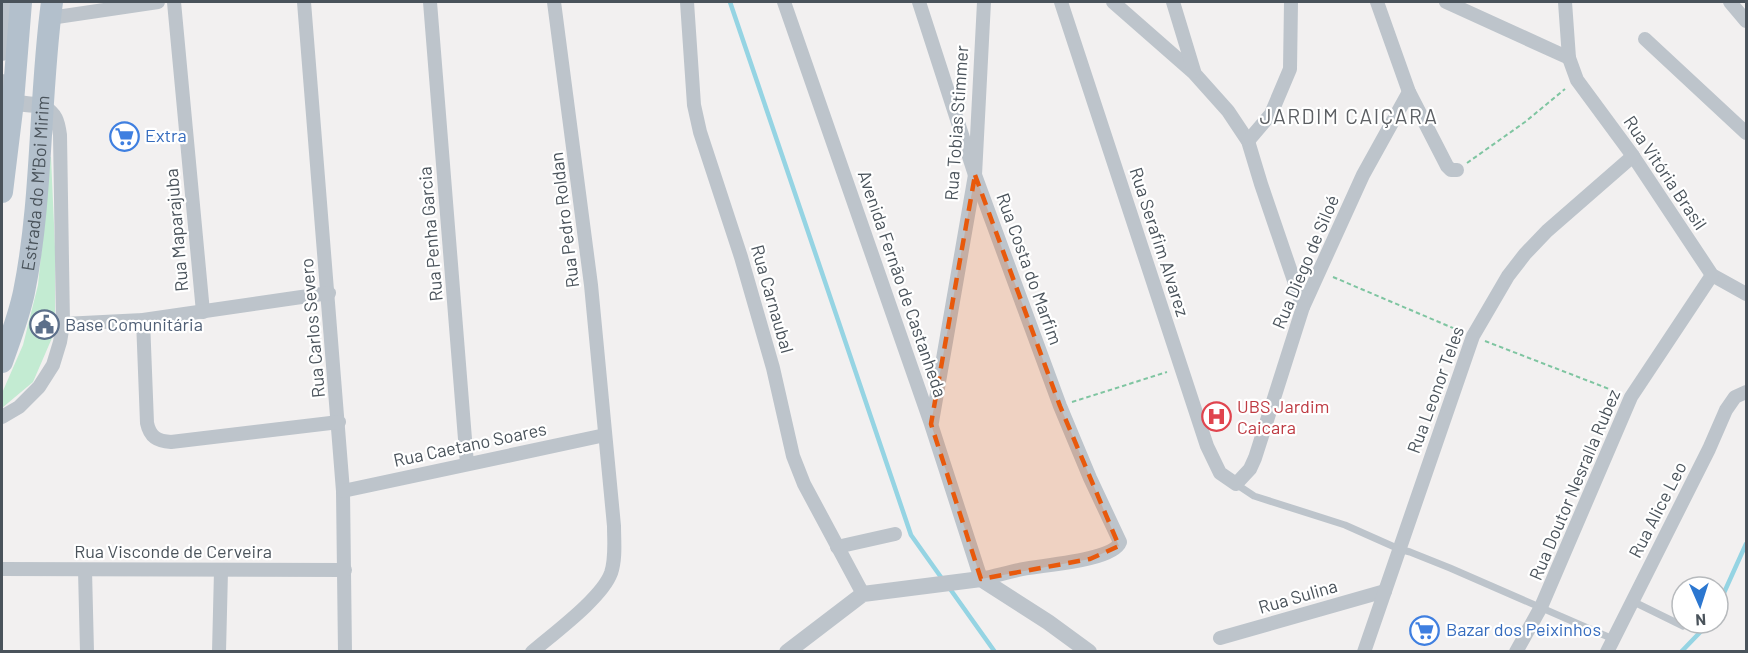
<svg xmlns="http://www.w3.org/2000/svg" width="1748" height="653" font-family="Barlow,sans-serif">
	<style>
		.green { fill: #c3ebd2 }
		.lines { fill: none; stroke-linecap: round; stroke-linejoin: round }
		.stream { stroke: #95d4e3; stroke-width: 4.5 }
		.path { stroke: #7fc5a1; stroke-width: 2; stroke-dasharray: 4.5 3; stroke-linecap: butt }
		.service { stroke: #bdc4cb; stroke-width: 7 }
		.minor { stroke: #bdc4cb; stroke-width: 14 }
		.tertiary { stroke: #bdc4cb; stroke-width: 16 }
		.primary { stroke: #b3c0cc; stroke-width: 22 }
		.marked { fill: #e8590c; fill-opacity: 0.2; stroke: #e8590c; stroke-width: 4.5; stroke-dasharray: 12 8; stroke-linejoin: round }
		.labels { text-anchor: middle; stroke-width: 4.5; stroke-linejoin: round; paint-order: stroke }
		.street-label { font-size: 18px; fill: #4a535b; stroke: #fff }
		.shop-label { font-size: 18px; fill: #366cbe; stroke: #fff; text-anchor: start }
		.service-label { font-size: 18px; fill: #4e5e75; stroke: #fff; text-anchor: start }
		.health-label { font-size: 18px; fill: #be3a42; stroke: #fff; text-anchor: start }
		.quarter-label { font-size: 21px; letter-spacing: 1.5px; fill: #5d6064; stroke: #fff }
	</style>
	<rect width="100%" height="100%" fill="#f2f0f0"/>
	<!-- green -->
	<polygon class="green" points="46,156 51,157 55,247 55,331 33,382 2,408 2,393 23,345 38,285 43,235"/>
	<g class="lines">
		<!-- stream -->
		<g class="stream">
			<polyline points="730,2 911,535 943,580"/>
			<polyline points="948,586 995,652"/>
			<polyline points="1718,606 1746,544"/>
			<polyline points="1681,652 1709,623"/>
		</g>
		<!-- path -->
		<g class="path">
			<polyline points="1467,163 1525,122 1565,89"/>
			<polyline points="1333,277 1460,331"/>
			<polyline points="1485,341 1617,392"/>
			<polyline points="1072,402 1167,372"/>
		</g>
		<!-- service -->
		<g class="service">
			<polyline points="1236,484 1254,496 1345,525 1399,549 1410,552 1450,568 1613,639"/>
			<polyline points="1632,601 1683,626"/>
		</g>
		<!-- minor -->
		<g class="minor">
			<polyline points="174,2 203,312"/>
			<polyline points="304,2 343,491 345,652"/>
			<polyline points="430,2 467,464"/>
			<polyline points="687,2 694,105 700,132 741,257 773,368 793,456 804,484 863,594"/>
			<path d="M784,2L931,424L981,579C995,576 1009,572 1023,569C1042,565 1113,561 1120,542L1090,478L1060,406L975,175L919,2"/>
			<polyline points="1061,2 1207,446 1220,473 1236,484 1250,469 1255,458 1303,307 1363,175 1409,92"/>
			<polyline points="1113,2 1194,73 1228,111 1248,141 1261,184 1303,307"/>
			<polyline points="1173,2 1194,71"/>
			<polyline points="1377,2 1409,92 1447,166 1451,170 1457,170"/>
			<polyline points="1446,2 1569,58"/>
			<polyline points="1565,2 1569,58 1577,80 1633,156 1712,275 1746,294"/>
			<polyline points="1730,2 1746,21"/>
			<polyline points="50,18 158,2"/>
			<polyline points="1645,39 1746,133"/>
			<polyline points="1248,141 1271,114 1290,69 1291,2"/>
			<path d="M143,320L147,423C150,437 157,441 171,442L339,422"/>
			<polyline points="63,324 143,320 329,293"/>
			<path d="M2,417L19,407L39,387L53,365L60,342L63,324L60,135C58,120 56,114 44,106"/>
			<polyline points="932,422 975,175 984,2"/>
			<polyline points="343,491 605,435"/>
			<polyline points="837,547 895,534"/>
			<polyline points="2,569 345,570"/>
			<polyline points="85,570 87,652"/>
			<polyline points="1220,638 1385,591"/>
			<polyline points="219,652 221,571"/>
			<path d="M532,652C554,633 602,598 611,573C616,558 614,541 614,526L591,285L554,2"/>
			<polyline points="1364,652 1473,336 1508,276 1525,254 1547,231 1633,156"/>
			<polyline points="1516,652 1541,607 1631,397 1712,275"/>
			<polyline points="1607,652 1709,449 1726,410 1735,397 1746,392"/>
		</g>
		<!-- tertiary -->
		<g class="tertiary">
			<polyline points="2,53 6,2"/>
			<path d="M2,82C3,109 24,102 44,106"/>
			<polyline points="787,652 863,594 981,579 1048,622 1089,652"/>
		</g>
		<!-- primary -->
		<g class="primary">
			<polyline points="2,192 13,102 21,2"/>
			<path id="s1" d="M2,362C10,339 19,316 24,292C43,198 39,97 52,2"/>
		</g>
	</g>
	<!-- marked area -->
	<path class="marked" d="M975,175L1060,406L1119,546L1090,559L981,579L931,424Z"/>
	<!-- icons -->
	<defs>
		<symbol id="supermarket-ring" viewBox="-11 -11 22 22"><circle r="9.5" fill="#fff" stroke="#3f7fe0" stroke-width="1.5"/><path d="M-6-5.5h2.5l.6 2H6L4.5 2H-2.5L-4.4-4H-6ZM-1.5 3.2a1.3 1.3 0 1 0 .1 0ZM3 3.2a1.3 1.3 0 1 0 .1 0Z" fill="#3f7fe0"/></symbol>
		<symbol id="civic-ring" viewBox="-11 -11 22 22"><circle r="9.5" fill="#fff" stroke="#5c6f8a" stroke-width="1.5"/><path d="M-.6-6.5H3V-4.5H.6V-3L4-1V1h2V6H-6V1h2V-1L-.6-3ZM-1.2 2.5V6h2.4V2.5Z" fill="#5c6f8a"/></symbol>
		<symbol id="hospital-ring" viewBox="-11 -11 22 22"><circle r="9.5" fill="#fff" stroke="#e0444e" stroke-width="1.5"/><path d="M-5-5h3v3.5h4V-5h3V5h-3V1.5h-4V5h-3Z" fill="#e0444e"/></symbol>
	</defs>
	<g fill-rule="evenodd">
		<use href="#supermarket-ring" x="108" y="120" width="33" height="33"/>
		<use href="#civic-ring" x="28" y="308" width="33" height="33"/>
		<use href="#hospital-ring" x="1200" y="400" width="33" height="33"/>
		<use href="#supermarket-ring" x="1408" y="614" width="33" height="33"/>
	</g>
	<g class="labels">
		<!-- street labels -->
		<g class="street-label">
			<text transform="translate(957 123) rotate(-86)" y="6">Rua Tobias Stimmer</text>
			<text transform="translate(1665 173) rotate(56)" y="6">Rua Vitória Brasil</text>
			<text dy="6" stroke="none"><textPath href="#s1" startOffset="183">Estrada do M'Boi Mirim</textPath></text>
			<text transform="translate(565 220) rotate(-97)" y="6">Rua Pedro Roldan</text>
			<text transform="translate(177 230) rotate(-95)" y="6">Rua Maparajuba</text>
			<text transform="translate(431 234) rotate(-95)" y="6">Rua Penha Garcia</text>
			<text transform="translate(1159 242) rotate(72)" y="6">Rua Serafim Alvarez</text>
			<text transform="translate(1306 262) rotate(-67)" y="6">Rua Diego de Siloé</text>
			<text transform="translate(1029 269) rotate(70)" y="6">Rua Costa do Marfim</text>
			<text transform="translate(902 284) rotate(71)" y="6">Avenida Fernão de Castanheda</text>
			<text transform="translate(772 299) rotate(74)" y="6">Rua Carnaubal</text>
			<text transform="translate(313 328) rotate(-95)" y="6">Rua Carlos Severo</text>
			<text transform="translate(1436 390) rotate(-70)" y="6">Rua Leonor Teles</text>
			<text transform="translate(470 445) rotate(-12)" y="6">Rua Caetano Soares</text>
			<text transform="translate(1575 485) rotate(-67)" y="6">Rua Doutor Nesralla Rubez</text>
			<text transform="translate(1658 510) rotate(-63)" y="6">Rua Alice Leo</text>
			<text x="173" y="558">Rua Visconde de Cerveira</text>
			<text transform="translate(1298 597) rotate(-16)" y="6">Rua Sulina</text>
		</g>
		<!-- shop labels -->
		<g class="shop-label">
			<text x="145" y="142">Extra</text>
			<text x="1446" y="636">Bazar dos Peixinhos</text>
		</g>
		<!-- service labels -->
		<g class="service-label">
			<text x="65" y="331">Base Comunitária</text>
		</g>
		<!-- health labels -->
		<g class="health-label">
			<text x="1237" y="413">UBS Jardim<tspan x="1237" dy="21">Caicara</tspan></text>
		</g>
		<!-- quarter labels -->
		<g class="quarter-label">
			<text x="1349" y="124">JARDIM CAIÇARA</text>
		</g>
	</g>
	<!-- border -->
	<rect width="1748" height="653" fill="none" stroke="#4a535b" stroke-width="6"/>
	<!-- north arrow -->
	<g transform="translate(1700 605) rotate(177)"><circle r="28" fill="#ffffff" stroke="#b7babd" stroke-width="1.5"/>
	<path d="M0-4.5L10 22L0 15L-10 22Z" fill="#2c77d0"/>
	<text y="-9" font-size="16" font-weight="bold" text-anchor="middle" fill="#4a535b">N</text>
	</g>
</svg>
